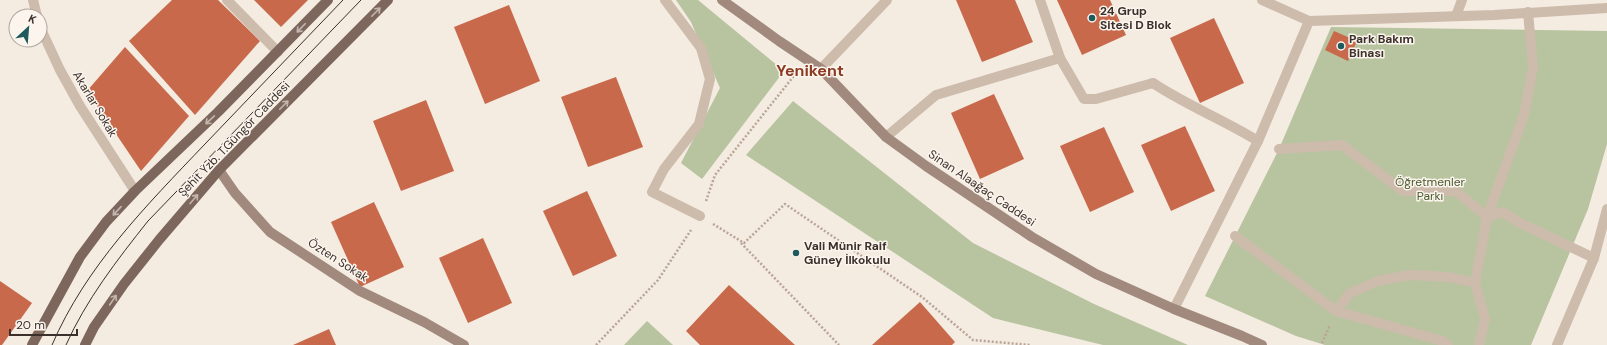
<svg xmlns="http://www.w3.org/2000/svg" width="1607" height="345" font-family="'DM Sans',sans-serif">
	<style>
		.green { fill: #b8c4a0 }
		.building { fill: #c8694b }
		.lines { fill: none; stroke-linecap: round; stroke-linejoin: round }
		.path { stroke: #b9a596; stroke-width: 2.5; stroke-dasharray: 2 2; stroke-linecap: butt }
		.lane { stroke: #cdbbac; stroke-width: 10 }
		.street { stroke: #cdbbac; stroke-width: 10 }
		.secondary { stroke: #a18a7d; stroke-width: 10 }
		.primary { stroke: #7d675c; stroke-width: 10 }
		.tram { stroke: #3b302b; stroke-width: 1 }
		.oneway { stroke: #c2b5ac }
		.poi-dot { fill: #1f5a5e; stroke: #fbf5ee; stroke-width: 1.5 }
		.labels { text-anchor: middle; stroke-width: 3; stroke-linejoin: round; paint-order: stroke }
		.poi-label { font-size: 12px; font-weight: bold; fill: #3b302b; stroke: #fbf5ee; text-anchor: start }
		.street-label { font-size: 12px; fill: #3b302b; stroke: #fbf5ee }
		.park-label { font-size: 12px; fill: #4a5a2e; stroke: #fbf5ee }
		.district-label { font-size: 16px; font-weight: bold; fill: #8c3b22; stroke: #fbf5ee }
	</style>
	<rect width="100%" height="100%" fill="#f4ebe1"/>
	<!-- green -->
	<g class="green">
		<polygon points="676,0 698,0 784,71 702,179 681,163 720,88 691,22"/>
		<polygon points="1331,27 1607,31 1607,144 1588,209 1531,345 1325,345 1296,336 1205,296 1279,149"/>
		<polygon points="793,101 973,243 1094,304 1188,345 1103,345 993,318 746,155"/>
		<polygon points="647,321 673,345 624,345"/>
	</g>
	<!-- building -->
	<g class="building">
		<polygon points="172,0 218,0 260,41 195,115 129,41"/>
		<polygon points="254,0 308,0 281,27"/>
		<polygon points="956,0 1015,0 1033,42 982,62"/>
		<polygon points="1057,0 1110,0 1126,35 1082,55"/>
		<polygon points="509,5 540,81 485,104 454,27"/>
		<polygon points="1214,18 1244,83 1200,103 1170,38"/>
		<polygon points="1334,31 1357,41 1348,61 1325,50"/>
		<polygon points="125,47 189,116 141,171 87,91"/>
		<polygon points="616,77 643,147 588,167 561,97"/>
		<polygon points="994,94 1024,159 980,179 951,113"/>
		<polygon points="426,100 454,171 401,191 373,121"/>
		<polygon points="1185,126 1215,191 1171,211 1141,145"/>
		<polygon points="1104,127 1134,192 1090,212 1060,146"/>
		<polygon points="587,191 617,256 573,276 543,211"/>
		<polygon points="374,202 404,267 360,287 331,222"/>
		<polygon points="483,238 512,303 468,323 439,258"/>
		<polygon points="0,281 32,303 2,345 0,345"/>
		<polygon points="729,285 795,345 700,345 686,331"/>
		<polygon points="920,302 955,342 952,345 872,345"/>
		<polygon points="329,329 336,345 293,345"/>
	</g>
	<g class="lines">
		<!-- path -->
		<g class="path">
			<polyline points="706,201 715,175 797,72"/>
			<polyline points="713,224 744,243 785,204 922,297 973,340 1030,345"/>
			<polyline points="741,243 839,345"/>
			<polyline points="1322,343 1330,325"/>
			<polyline points="596,345 658,280 691,230"/>
		</g>
		<!-- lane -->
		<polyline class="lane" points="886,137 936,95 1060,58 1084,99 1096,99 1153,83"/>
		<!-- street -->
		<g class="street">
			<polyline points="33,0 37,16"/>
			<polyline points="227,0 278,52"/>
			<polyline points="665,0 701,48 710,79 699,124 664,169 652,192 700,216"/>
			<polyline points="1040,0 1060,58"/>
			<polyline points="1262,0 1309,21"/>
			<polyline points="1456,16 1462,0"/>
			<polyline points="40,27 60,70 80,106 135,191"/>
			<polyline points="821,69 887,0"/>
			<path d="M1153,83C1186,105 1224,120 1258,141"/>
			<polyline points="1279,149 1342,145 1403,191 1456,191 1487,217 1503,212 1520,223 1594,258"/>
			<polyline points="1235,236 1336,311 1443,341 1448,345"/>
			<polyline points="1174,309 1258,141 1309,21 1494,15 1607,8"/>
			<polyline points="1336,311 1350,293 1378,281 1409,275 1449,277 1475,283"/>
			<polyline points="1479,345 1485,319 1475,283 1487,217 1524,115 1533,67 1528,12"/>
			<polyline points="1557,345 1594,258 1607,209"/>
		</g>
		<!-- secondary -->
		<g class="secondary">
			<polyline points="722,0 779,41 821,69 886,137 926,166 1032,237 1096,274 1174,309 1242,336 1262,345"/>
			<polyline points="219,170 235,193 270,232 360,291 424,322 464,345"/>
		</g>
		<!-- primary -->
		<g class="primary">
			<polyline points="32,345 80,257 106,222 135,191 218,112 328,0"/>
			<polyline points="85,345 94,327 124,284 159,240 219,170 388,0"/>
		</g>
		<!-- tram -->
		<g class="tram">
			<path d="M52,345C86,266 146,206 205,144C251,96 297,48 343,0"/>
			<path d="M66,345C86,300 117,260 148,221L361,0"/>
		</g>
	</g>
	<!-- one-way arrows -->
	<defs><path id="oneway-shaft" d="M-6 0H5M1.5-3L5.5 0L1.5 3" fill="none" stroke-width="1.6" stroke-linecap="round" stroke-linejoin="round"/></defs>
	<g class="oneway">
		<use href="#oneway-shaft" transform="translate(376 12) rotate(-45)"/>
		<use href="#oneway-shaft" transform="translate(301 28) rotate(134)"/>
		<use href="#oneway-shaft" transform="translate(284 105) rotate(-45)"/>
		<use href="#oneway-shaft" transform="translate(210 120) rotate(137)"/>
		<use href="#oneway-shaft" transform="translate(194 199) rotate(-49)"/>
		<use href="#oneway-shaft" transform="translate(117 211) rotate(133)"/>
		<use href="#oneway-shaft" transform="translate(113 300) rotate(-56)"/>
	</g>
	<!-- markers -->
	<g class="poi-dot">
		<circle cx="1092" cy="18" r="4"/>
		<circle cx="1341" cy="46" r="4"/>
		<circle cx="796" cy="253" r="4"/>
	</g>
	<g class="labels">
		<!-- poi labels -->
		<g class="poi-label">
			<text x="1100" y="15">24 Grup<tspan x="1100" dy="14">Sitesi D Blok</tspan></text>
			<text x="1349" y="43">Park Bakım<tspan x="1349" dy="14">Binası</tspan></text>
			<text x="804" y="250">Vali Münir Raif<tspan x="804" dy="14">Güney İlkokulu</tspan></text>
		</g>
		<!-- street labels -->
		<g class="street-label">
			<text transform="translate(95 104) rotate(59)" y="4">Akarlar Sokak</text>
			<text transform="translate(234 139) rotate(-46)" y="4">Şehit Yzb. T.Güngör Caddesi</text>
			<text transform="translate(982 188) rotate(34)" y="4">Sinan Alaağaç Caddesi</text>
			<text transform="translate(338 260) rotate(33)" y="4">Özten Sokak</text>
		</g>
		<!-- park labels -->
		<g class="park-label">
			<text x="1430" y="186">Öğretmenler<tspan x="1430" dy="14">Parkı</tspan></text>
		</g>
		<!-- district labels -->
		<g class="district-label">
			<text x="810" y="76">Yenikent</text>
		</g>
	</g>
	<!-- north arrow -->
	<g transform="translate(28 28) rotate(26)"><circle r="19" fill="#fbf5ee" stroke="#aea6a0"/>
	<path d="M0-3L7 15L0 10L-7 15Z" fill="#1f5a5e"/>
	<text y="-6" font-size="11" font-weight="bold" text-anchor="middle" fill="#3b302b">K</text>
	</g>
	<!-- scale -->
	<path d="M10 329v6h67v-6" fill="none" stroke="#3b302b" stroke-width="2"/>
	<text x="16" y="329" font-size="12" fill="#3b302b" stroke="#fbf5ee" stroke-width="3" paint-order="stroke">20 m</text>
</svg>
